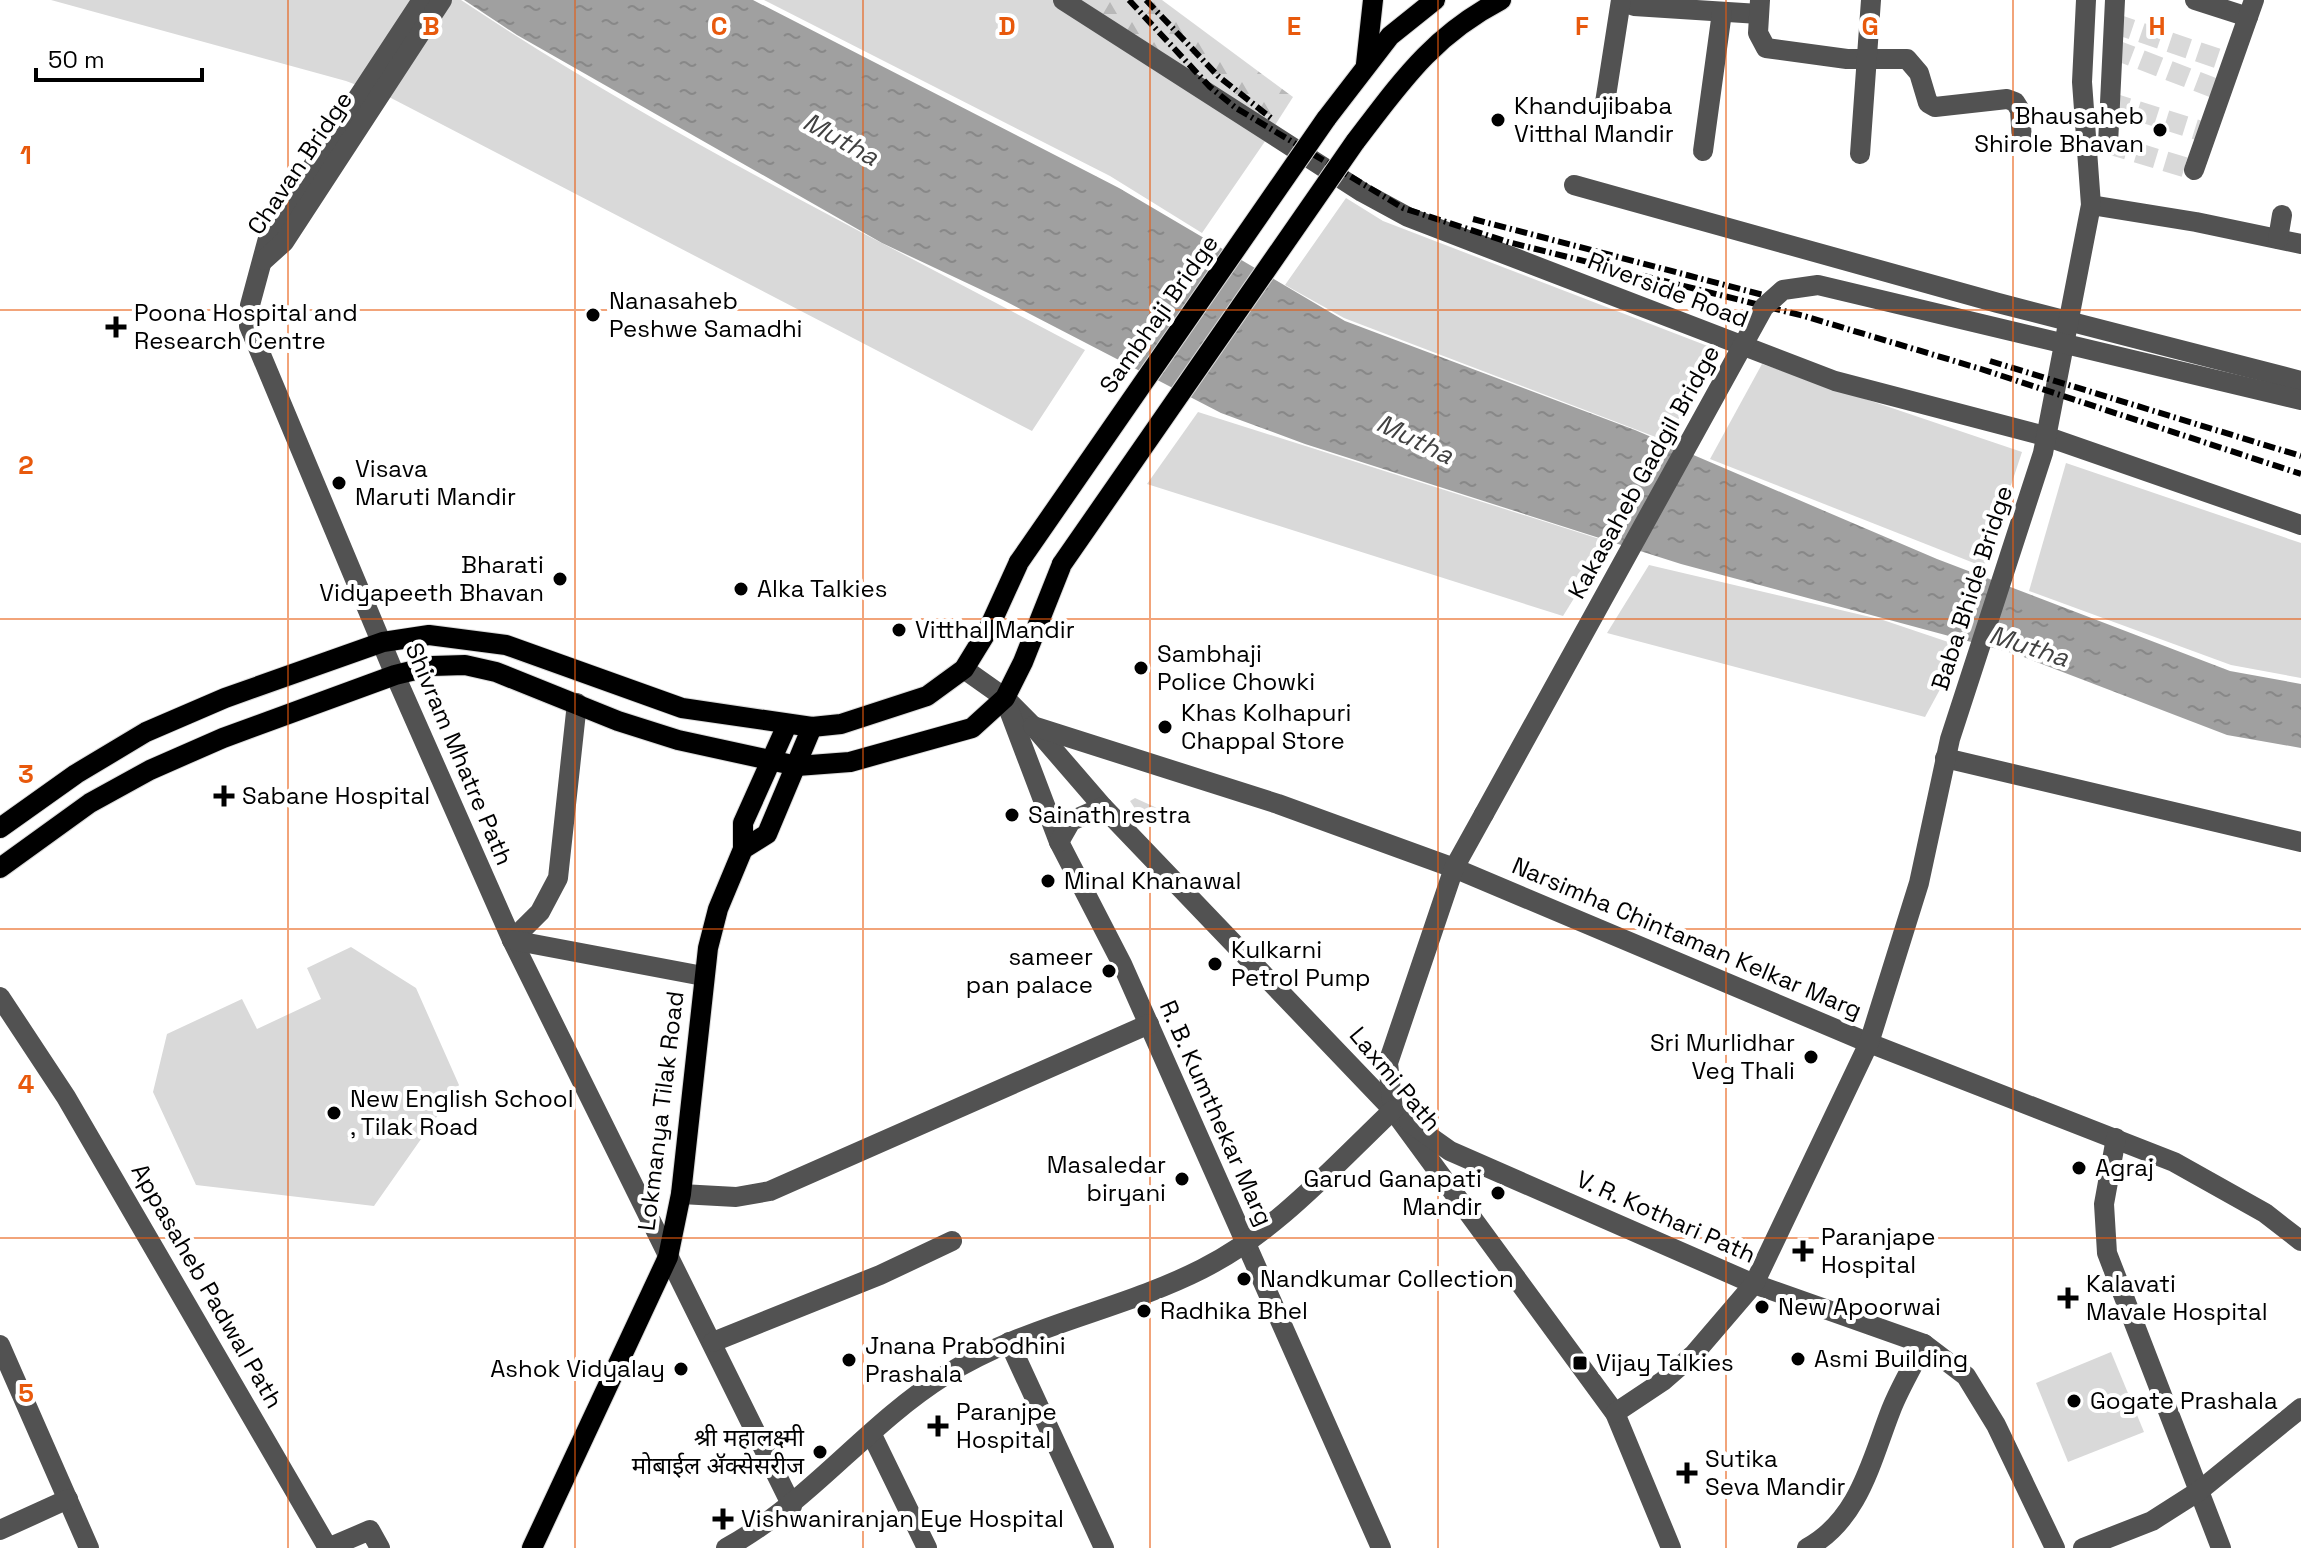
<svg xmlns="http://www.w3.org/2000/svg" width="2301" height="1548" font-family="'Space Grotesk','Noto Sans Devanagari',sans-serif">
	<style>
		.green { fill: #d9d9d9 }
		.forest { fill: url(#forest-firs) }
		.water { fill: url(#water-ripples) }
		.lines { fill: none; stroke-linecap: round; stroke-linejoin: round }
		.minor-tunnel { stroke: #d9d9d9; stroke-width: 20; stroke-dasharray: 20 10; stroke-linecap: butt }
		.major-casing { stroke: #dbdbdb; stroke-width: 22 }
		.minor { stroke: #525252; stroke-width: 20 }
		.major { stroke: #000; stroke-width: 20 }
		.rail { stroke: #000; stroke-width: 6; stroke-dasharray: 12 4 2 4; stroke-linecap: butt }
		.major-bridge-casing { stroke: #dbdbdb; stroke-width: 22; stroke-linecap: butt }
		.minor-bridge { stroke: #525252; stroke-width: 20 }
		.major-bridge { stroke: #000; stroke-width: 20 }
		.grid { fill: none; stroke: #e8590c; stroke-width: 2; stroke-opacity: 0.55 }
		.poi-dot { fill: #000; stroke: #fff; stroke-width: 3 }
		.labels { text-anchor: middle; stroke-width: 8; stroke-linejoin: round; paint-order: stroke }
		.poi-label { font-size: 24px; fill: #000; stroke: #fff; text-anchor: start }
		.street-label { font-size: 24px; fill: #000; stroke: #fff }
		.water-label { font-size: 26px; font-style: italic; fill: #414141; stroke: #fff }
		.grid-label { font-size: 26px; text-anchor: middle; font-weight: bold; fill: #e8590c; stroke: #fff; stroke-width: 8; stroke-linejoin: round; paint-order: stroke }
	</style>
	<defs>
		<pattern id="forest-firs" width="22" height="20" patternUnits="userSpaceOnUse" patternTransform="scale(2)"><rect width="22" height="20" fill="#d9d9d9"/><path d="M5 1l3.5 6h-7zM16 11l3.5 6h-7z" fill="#b8b8b8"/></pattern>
		<pattern id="water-ripples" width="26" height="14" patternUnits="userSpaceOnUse" patternTransform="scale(2)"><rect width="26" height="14" fill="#a0a0a0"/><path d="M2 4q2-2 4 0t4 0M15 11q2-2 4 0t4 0" fill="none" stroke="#888"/></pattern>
	</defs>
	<rect width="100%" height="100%" fill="#fff"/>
	<!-- green -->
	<g class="green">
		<path d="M51,0H461C659,132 875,238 1085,350L1032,431L391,98L346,81Z"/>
		<polygon points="764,0 1053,0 1268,137 1202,233 1110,176"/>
		<polygon points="1346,198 1383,221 1718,350 1666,441 1344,318 1285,285"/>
		<polygon points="1762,364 2022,452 1984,567 1710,459"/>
		<polygon points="1198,412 1609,542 1563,616 1147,484"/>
		<polygon points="2066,463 2301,543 2301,678 2231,665 2029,591"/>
		<polygon points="1649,565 1883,620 1963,647 1925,717 1607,633"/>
		<polygon points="1135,798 1157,808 1145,824 1130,801"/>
		<polygon points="351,947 416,988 459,1085 374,1206 196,1185 153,1092 167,1034 242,999 257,1029 321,999 307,968"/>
		<polygon points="2111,1352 2144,1432 2068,1462 2036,1383"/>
	</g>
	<!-- forest -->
	<polygon class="forest" points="1077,0 1162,0 1293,97 1270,133"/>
	<!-- water -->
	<polygon class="water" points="464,0 753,0 1119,188 1345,321 1635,430 1937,559 2230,671 2301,684 2301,748 2227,735 2016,654 1681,564 1305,444 1221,413 1003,300 882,243 517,35"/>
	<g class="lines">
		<!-- minor-tunnel -->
		<g class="minor-tunnel">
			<polyline points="2113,23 2231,63"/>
			<polyline points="2113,49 2222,91"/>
			<polyline points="2109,102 2207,133"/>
			<polyline points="2108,144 2194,170"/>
		</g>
		<defs>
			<g id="major">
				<polyline points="1366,64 1373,0"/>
				<polyline points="1326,119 1390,36 1435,0"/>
				<path d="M1355,142C1401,82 1432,36 1501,0"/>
				<polyline points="0,828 76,774 146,732 225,698 383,642 429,635 506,645 682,708 812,727 841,724 927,696 964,669 988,630 1019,562"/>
				<polyline points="743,849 767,834 812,727"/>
				<polyline points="0,868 90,803 150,770 223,738 395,675 432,666 465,665 496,672 618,721 678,740 797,766 850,762 972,728 1005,698 1023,662 1062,564"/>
				<polyline points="532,1548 668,1257 681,1194 708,948 718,909 743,849 743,823 787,725"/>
			</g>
		</defs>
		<!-- major casing -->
		<use href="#major" class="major-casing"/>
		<!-- minor -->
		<g class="minor">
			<polyline points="422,0 270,231 250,305 249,326 395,675 512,940 792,1506"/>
			<polyline points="1063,0 1362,192 1408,217 1835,381 2045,436 2301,525"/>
			<polyline points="1621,0 1634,6 1759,14"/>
			<polyline points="1760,0 1758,33 1766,48 1847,59 1907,59 1919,73 1928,103 1935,107 2007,99 2015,102 2020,110 2022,141"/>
			<polyline points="2195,0 2248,17"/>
			<polyline points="1604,109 1621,0"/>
			<polyline points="2108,144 2115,0"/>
			<polyline points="1703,151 1722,12"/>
			<polyline points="1860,154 1871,0"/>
			<polyline points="2194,170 2254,0"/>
			<polyline points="1574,185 1998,303 2301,381"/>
			<polyline points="2091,205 2196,222 2301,244"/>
			<polyline points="2278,239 2282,215"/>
			<polyline points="264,260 284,242 442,0"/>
			<polyline points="964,669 1005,698 1033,726 1103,807 1393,1110 1615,1413 1671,1548"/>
			<polyline points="1007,705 1059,842 1122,964 1381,1548"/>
			<polyline points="1033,726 1278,804 1454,868 1869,1043 2174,1162 2265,1213 2301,1241"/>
			<polyline points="1945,758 2301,842"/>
			<polyline points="1059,842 1071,821 1103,807"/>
			<polyline points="512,940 540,912 558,878 577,703"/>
			<polyline points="512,940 703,976"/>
			<polyline points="0,997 66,1097 328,1548 370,1530 380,1548"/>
			<polyline points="1393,1110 1388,1063 1454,868 1484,814"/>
			<polyline points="1409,1122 1450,1151 1754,1284 1924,1344 1966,1376 1996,1425 2055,1548"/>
			<polyline points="2116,1138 2104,1204 2107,1253 2221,1548"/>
			<polyline points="681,1194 736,1197 770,1191 1149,1024"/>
			<polyline points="713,1342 880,1275 952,1241"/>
			<polyline points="1009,1342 1104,1548"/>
			<polyline points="0,1345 89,1548"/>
			<polyline points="1615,1413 1663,1381 1694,1354 1754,1284 1869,1043 1919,883 1950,739 2043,453 2091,205 2082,82 2086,0"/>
			<polyline points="872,1435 927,1548"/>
			<polyline points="0,1530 68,1499"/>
			<path d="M726,1548C809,1503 865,1426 944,1376C1025,1325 1119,1311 1202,1269C1276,1232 1334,1166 1393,1110"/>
			<path d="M1807,1548C1859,1520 1871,1461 1891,1410C1900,1387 1913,1366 1924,1344"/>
			<polyline points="2083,1548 2152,1521 2199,1491 2301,1408"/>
		</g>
		<!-- major -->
		<use href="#major" class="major"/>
		<!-- rail -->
		<g class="rail">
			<polyline points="1129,0 1210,87 1236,108 1403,208 1508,242 1804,316 1981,369 2301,474"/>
			<polyline points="1146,0 1218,76 1271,118"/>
			<polyline points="1473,219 1786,301"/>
			<polyline points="1990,361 2301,456"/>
		</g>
		<defs>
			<g id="major-bridge">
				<polyline points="1019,562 1326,119"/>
				<polyline points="1062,564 1355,142"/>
			</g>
		</defs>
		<!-- major-bridge casing -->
		<use href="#major-bridge" class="major-bridge-casing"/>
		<!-- minor-bridge -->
		<polyline class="minor-bridge" points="1484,814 1764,307 1783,290 1818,285 2301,400"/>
		<!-- major-bridge -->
		<use href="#major-bridge" class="major-bridge"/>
	</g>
	<!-- grid -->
	<path class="grid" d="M288,0V1548M575,0V1548M863,0V1548M1150,0V1548M1438,0V1548M1726,0V1548M2013,0V1548M0,310H2301M0,619H2301M0,929H2301M0,1238H2301"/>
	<!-- markers -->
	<g class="poi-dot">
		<circle cx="1498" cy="120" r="8"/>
		<circle cx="2160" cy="130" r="8"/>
		<circle cx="593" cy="315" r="8"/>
		<path d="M112 315h8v8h8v8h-8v8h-8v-8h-8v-8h8z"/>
		<circle cx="339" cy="483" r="8"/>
		<circle cx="560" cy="579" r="8"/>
		<circle cx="741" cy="589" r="8"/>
		<circle cx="899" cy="630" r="8"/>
		<circle cx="1141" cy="668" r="8"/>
		<circle cx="1165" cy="727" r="8"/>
		<path d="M220 784h8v8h8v8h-8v8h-8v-8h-8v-8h8z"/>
		<circle cx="1012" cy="815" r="8"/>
		<circle cx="1048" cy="881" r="8"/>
		<circle cx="1215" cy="964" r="8"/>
		<circle cx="1109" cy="971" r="8"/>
		<circle cx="1811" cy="1057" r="8"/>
		<circle cx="334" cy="1113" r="8"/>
		<circle cx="2079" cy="1168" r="8"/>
		<circle cx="1182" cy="1179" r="8"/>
		<circle cx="1498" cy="1193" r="8"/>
		<path d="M1799 1239h8v8h8v8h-8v8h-8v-8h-8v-8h8z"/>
		<circle cx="1244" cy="1279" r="8"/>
		<path d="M2064 1286h8v8h8v8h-8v8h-8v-8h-8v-8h8z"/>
		<circle cx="1762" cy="1307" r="8"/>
		<circle cx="1144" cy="1311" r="8"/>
		<circle cx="1798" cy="1359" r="8"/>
		<circle cx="849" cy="1360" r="8"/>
		<rect x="1572" y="1355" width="16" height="16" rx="4"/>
		<circle cx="681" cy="1369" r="8"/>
		<circle cx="2074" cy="1401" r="8"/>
		<path d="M934 1414h8v8h8v8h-8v8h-8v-8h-8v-8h8z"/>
		<circle cx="820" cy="1452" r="8"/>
		<path d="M1683 1461h8v8h8v8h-8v8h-8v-8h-8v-8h8z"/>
		<path d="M719 1507h8v8h8v8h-8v8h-8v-8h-8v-8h8z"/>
	</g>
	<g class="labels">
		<!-- poi labels -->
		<g class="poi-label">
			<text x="1514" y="114">Khandujibaba<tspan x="1514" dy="28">Vitthal Mandir</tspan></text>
			<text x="2144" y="124" text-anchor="end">Bhausaheb<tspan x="2144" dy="28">Shirole Bhavan</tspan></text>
			<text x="609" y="309">Nanasaheb<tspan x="609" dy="28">Peshwe Samadhi</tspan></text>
			<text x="134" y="321">Poona Hospital and<tspan x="134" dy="28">Research Centre</tspan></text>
			<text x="355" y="477">Visava<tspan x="355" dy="28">Maruti Mandir</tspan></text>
			<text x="544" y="573" text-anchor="end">Bharati<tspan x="544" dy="28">Vidyapeeth Bhavan</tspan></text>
			<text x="757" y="597">Alka Talkies</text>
			<text x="915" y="638">Vitthal Mandir</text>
			<text x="1157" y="662">Sambhaji<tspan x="1157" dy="28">Police Chowki</tspan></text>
			<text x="1181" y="721">Khas Kolhapuri<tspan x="1181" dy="28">Chappal Store</tspan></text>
			<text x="242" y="804">Sabane Hospital</text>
			<text x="1028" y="823">Sainath restra</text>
			<text x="1064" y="889">Minal Khanawal</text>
			<text x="1231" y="958">Kulkarni<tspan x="1231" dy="28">Petrol Pump</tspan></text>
			<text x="1093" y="965" text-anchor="end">sameer<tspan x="1093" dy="28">pan palace</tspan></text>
			<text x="1795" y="1051" text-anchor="end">Sri Murlidhar<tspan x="1795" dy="28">Veg Thali</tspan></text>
			<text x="350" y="1107">New English School<tspan x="350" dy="28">, Tilak Road</tspan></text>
			<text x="1166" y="1173" text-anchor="end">Masaledar<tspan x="1166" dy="28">biryani</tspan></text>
			<text x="2095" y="1176">Agraj</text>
			<text x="1482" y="1187" text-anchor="end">Garud Ganapati<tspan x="1482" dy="28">Mandir</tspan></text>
			<text x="1821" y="1245">Paranjape<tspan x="1821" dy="28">Hospital</tspan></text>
			<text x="1260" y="1287">Nandkumar Collection</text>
			<text x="2086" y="1292">Kalavati<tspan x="2086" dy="28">Mavale Hospital</tspan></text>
			<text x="1778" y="1315">New Apoorwai</text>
			<text x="1160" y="1319">Radhika Bhel</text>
			<text x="865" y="1354">Jnana Prabodhini<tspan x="865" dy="28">Prashala</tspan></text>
			<text x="1814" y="1367">Asmi Building</text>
			<text x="1596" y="1371">Vijay Talkies</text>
			<text x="665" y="1377" text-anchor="end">Ashok Vidyalay</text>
			<text x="2090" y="1409">Gogate Prashala</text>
			<text x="956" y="1420">Paranjpe<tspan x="956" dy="28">Hospital</tspan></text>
			<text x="804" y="1446" text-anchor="end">श्री महालक्ष्मी<tspan x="804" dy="28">मोबाईल ॲक्सेसरीज</tspan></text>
			<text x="1705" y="1467">Sutika<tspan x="1705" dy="28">Seva Mandir</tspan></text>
			<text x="741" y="1527">Vishwaniranjan Eye Hospital</text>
		</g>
		<!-- street labels -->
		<g class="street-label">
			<text transform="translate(300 163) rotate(-56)" y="8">Chavan Bridge</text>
			<text transform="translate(1668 290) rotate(21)" y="8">Riverside Road</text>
			<text transform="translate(1159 314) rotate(-55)" y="8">Sambhaji Bridge</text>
			<text transform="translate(1644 472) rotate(-61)" y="8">Kakasaheb Gadgil Bridge</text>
			<text transform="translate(1972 588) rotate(-72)" y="8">Baba Bhide Bridge</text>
			<text transform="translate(459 754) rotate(67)" y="8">Shivram Mhatre Path</text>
			<text transform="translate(1687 938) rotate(23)" y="8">Narsimha Chintaman Kelkar Marg</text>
			<text transform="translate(1395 1079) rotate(50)" y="8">Laxmi Path</text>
			<text transform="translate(661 1111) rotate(-83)" y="8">Lokmanya Tilak Road</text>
			<text transform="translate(1216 1113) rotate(66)" y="8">R. B. Kumthekar Marg</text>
			<text transform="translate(1666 1217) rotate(24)" y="8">V. R. Kothari Path</text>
			<text transform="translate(207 1286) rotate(60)" y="8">Appasaheb Padwal Path</text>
		</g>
		<!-- water labels -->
		<g class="water-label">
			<text transform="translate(841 139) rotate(29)" y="9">Mutha</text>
			<text transform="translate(1415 439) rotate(26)" y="9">Mutha</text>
			<text transform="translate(2029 646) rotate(18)" y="9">Mutha</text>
		</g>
	</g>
	<g class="grid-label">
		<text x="431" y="35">B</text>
		<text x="719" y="35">C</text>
		<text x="1007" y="35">D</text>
		<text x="1294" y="35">E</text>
		<text x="1582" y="35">F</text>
		<text x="1870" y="35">G</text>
		<text x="2157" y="35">H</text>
		<text x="26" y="164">1</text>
		<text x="26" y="474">2</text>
		<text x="26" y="783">3</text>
		<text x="26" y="1093">4</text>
		<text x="26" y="1402">5</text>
	</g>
	<!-- scale -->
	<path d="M36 68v12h166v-12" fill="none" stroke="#000000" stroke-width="4"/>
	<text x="48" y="68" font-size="24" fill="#000000" stroke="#ffffff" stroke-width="6" paint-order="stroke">50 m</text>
</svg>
